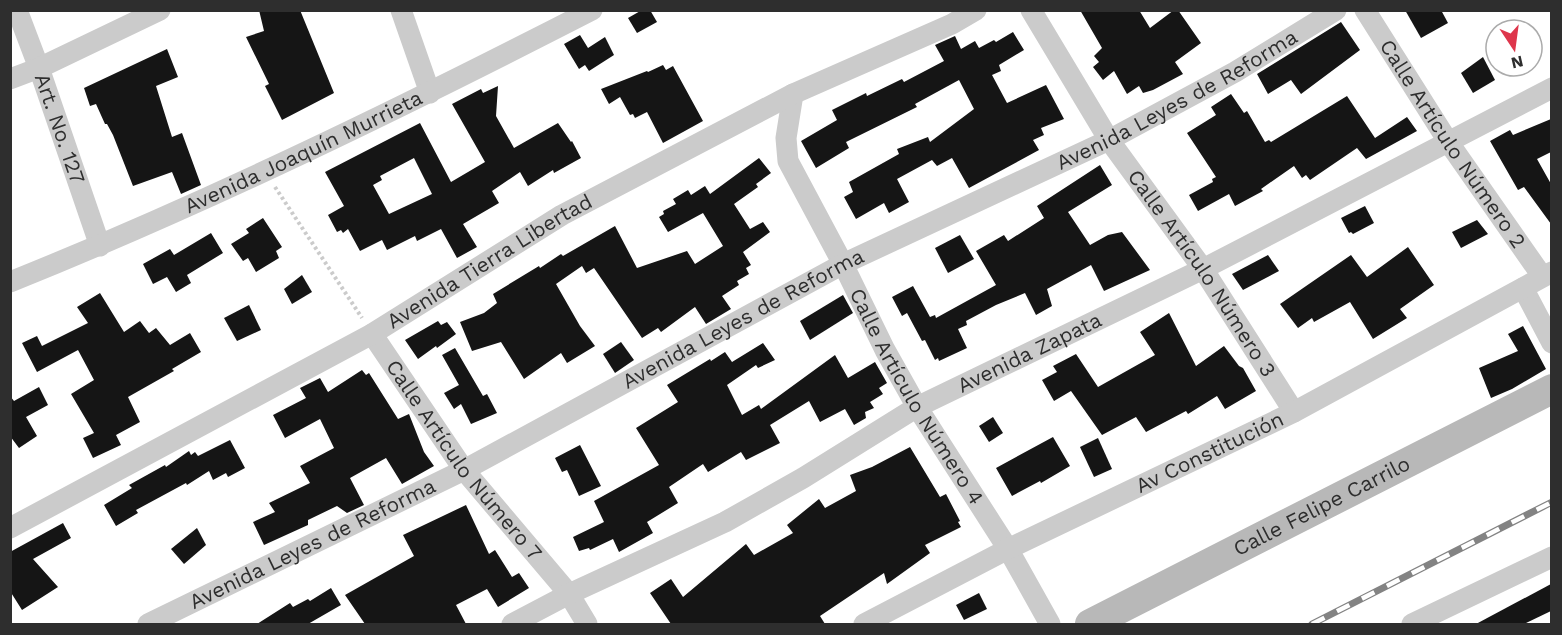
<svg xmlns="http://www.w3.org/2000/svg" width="1562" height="635" font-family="'Work Sans',sans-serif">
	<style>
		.building { fill: #151515; fill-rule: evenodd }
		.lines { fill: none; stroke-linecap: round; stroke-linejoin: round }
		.path { stroke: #cbcbcb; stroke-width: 4; stroke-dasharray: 3 3; stroke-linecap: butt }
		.street { stroke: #cbcbcb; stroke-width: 21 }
		.secondary { stroke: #b8b8b8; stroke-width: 30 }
		.rail-casing { stroke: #838383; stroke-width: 7 }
		.rail { stroke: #fff; stroke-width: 4.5; stroke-dasharray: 14; stroke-linecap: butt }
		.labels { text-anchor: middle; stroke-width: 6; stroke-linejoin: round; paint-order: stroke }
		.street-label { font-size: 21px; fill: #2e2e2e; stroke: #fff }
	</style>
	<rect width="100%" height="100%" fill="#fff"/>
	<!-- building -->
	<g class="building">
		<polygon points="259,10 300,10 334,93 282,120 265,86 269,84 246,37 264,31"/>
		<polygon points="642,10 650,10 657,22 637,33 628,18"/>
		<polygon points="1080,10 1139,10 1150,28 1174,10 1178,10 1201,43 1175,62 1183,74 1153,90 1143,93 1139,86 1127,94 1114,71 1103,80 1093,67 1099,62 1094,56 1102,48"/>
		<polygon points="1405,10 1441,10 1448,23 1421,38"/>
		<polygon points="1341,22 1360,50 1301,94 1291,80 1268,94 1257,74"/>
		<polygon points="1013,32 1024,50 999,65 1001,71 992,75 1007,103 1046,85 1064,119 1041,128 1044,135 1033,140 1039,150 969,188 952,158 937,166 932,160 897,179 909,202 889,213 884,203 856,219 844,197 853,192 849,182 899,154 897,149 928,137 930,142 974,109 959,80 915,104 917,107 846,142 849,148 816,168 801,141 837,120 832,110 866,93 867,96 902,79 904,82 944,61 935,45 955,36 961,49 975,41 979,48 994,40 996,42"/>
		<polygon points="580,35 588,48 605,37 614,55 589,71 585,65 579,69 564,44"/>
		<polygon points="167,49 178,77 156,86 172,137 182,133 201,185 181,194 172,172 133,186 113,135 107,124 105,124 96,104 90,106 84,88"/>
		<polygon points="1483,57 1495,80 1473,93 1461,73"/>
		<polygon points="663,65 666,70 673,66 703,121 663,143 647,112 635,118 633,114 630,115 620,97 609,104 601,89 647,71 648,72"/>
		<path d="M498,86L496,116L514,148L558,123L571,142L572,141L581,158L554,173L553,170L528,186L520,172L492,191L499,203L463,224L477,247L457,258L441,229L417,241L415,236L387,250L382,240L360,251L348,229L343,233L341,230L337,232L328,215L344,206L325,172L420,123L451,182L485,162L452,104L481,89L483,93ZM414,158L432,194L389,214L373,185L382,180L380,176Z"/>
		<polygon points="1231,94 1244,113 1247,111 1265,142 1269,140 1271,142 1347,96 1375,138 1407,117 1417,131 1366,159 1357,148 1310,180 1306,175 1302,178 1294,166 1261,189 1263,191 1235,206 1229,194 1198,211 1189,195 1213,182 1212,179 1216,177 1187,133 1216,115 1211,107"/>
		<polygon points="1551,119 1551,152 1537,159 1551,184 1551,224 1524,187 1518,190 1490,141 1510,130 1513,135"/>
		<polygon points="759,158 771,173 756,184 758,187 734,204 750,229 763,222 770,232 743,252 751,265 746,268 749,274 737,281 739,285 722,296 731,309 706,324 695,307 661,332 658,328 642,338 594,268 586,273 582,266 556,284 580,326 595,346 567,363 561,353 524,379 501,342 472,351 460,322 484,313 497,303 493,294 539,266 540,268 561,254 563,256 615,226 637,268 687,251 695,264 723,246 703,213 668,232 659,217 664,214 663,211 676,204 673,199 688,190 691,195 705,186 710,194"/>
		<polygon points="1100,165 1112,185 1068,212 1090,245 1108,235 1122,232 1150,270 1104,291 1091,265 1047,289 1052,306 1036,315 1025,293 996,305 966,321 967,325 958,329 967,348 939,361 938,358 935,360 925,340 922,341 907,313 902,316 892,297 913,286 930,317 935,315 936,318 996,285 976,251 1004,235 1008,241 1044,218 1037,206"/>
		<polygon points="1365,206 1374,223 1353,234 1351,232 1349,233 1341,218"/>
		<polygon points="263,218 282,247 276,251 279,258 256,272 248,258 243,261 231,244 249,233 246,229"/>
		<polygon points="1477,220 1488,234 1461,248 1452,232"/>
		<polygon points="211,233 223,253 187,275 191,283 176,292 167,277 153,284 143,264 170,249 174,255"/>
		<polygon points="960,235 974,259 948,273 935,248"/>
		<polygon points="1408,247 1434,285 1400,309 1407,318 1373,339 1350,302 1314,322 1312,318 1298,328 1280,304 1351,255 1367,277"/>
		<polygon points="1268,255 1279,271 1243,290 1232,274"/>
		<polygon points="302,275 312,292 292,304 284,289"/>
		<polygon points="100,293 124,332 140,321 149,333 156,328 170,345 190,333 201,352 172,369 174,371 128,397 140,422 116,435 121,445 93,458 83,438 94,433 71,394 94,380 78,350 37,372 22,343 37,336 42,346 88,323 77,307"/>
		<polygon points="843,295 853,313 810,340 800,321"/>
		<polygon points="249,305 261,330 237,341 224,318"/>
		<polygon points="1169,313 1196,366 1224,346 1239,366 1243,368 1256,391 1225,409 1217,396 1188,414 1186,411 1146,432 1136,417 1102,435 1071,391 1054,401 1042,380 1057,372 1053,366 1076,354 1098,387 1155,355 1140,332"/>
		<polygon points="438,321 441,325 447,322 456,334 437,348 436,346 418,359 405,340"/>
		<polygon points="1523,326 1546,369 1512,389 1491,398 1479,368 1518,351 1508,334"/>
		<polygon points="621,342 634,360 615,373 603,354"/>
		<polygon points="763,343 775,360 758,368 756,365 727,385 742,415 759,405 761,409 835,355 848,378 875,362 887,383 879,388 883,394 870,402 874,408 865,412 866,418 854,425 845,409 820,422 809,401 770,425 780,443 746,460 741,452 708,472 703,464 669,487 678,503 647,522 653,533 619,552 613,539 590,550 589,548 579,551 573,537 604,522 594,501 659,465 636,428 678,402 667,385 710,359 711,361 725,352 732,362"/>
		<polygon points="455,348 483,396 487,394 497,413 471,424 461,404 454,409 444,393 459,385 442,355"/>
		<polygon points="362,370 366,375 369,373 398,419 409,414 424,452 434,466 402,484 386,458 350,478 364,505 347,513 337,506 308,520 308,525 264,545 253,522 275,512 269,503 310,483 300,466 334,448 320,419 285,438 273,415 306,398 300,388 320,378 328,392"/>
		<polygon points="39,387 48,405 26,417 37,436 19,448 10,436 10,396 14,401"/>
		<polygon points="993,417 1003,433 989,442 979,426"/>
		<polygon points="1053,437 1070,466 1041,483 1040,481 1012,496 996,468"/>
		<polygon points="1098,438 1112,469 1094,477 1080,447"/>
		<polygon points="230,440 245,468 228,477 226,473 213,480 209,471 187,485 186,483 136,510 138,513 116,526 104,505 132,488 129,485 165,465 166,467 189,451 191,455 195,452 198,456"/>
		<polygon points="580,445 601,486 579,496 567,470 562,472 555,458"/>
		<polygon points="910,447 940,497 946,494 960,521 958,522 961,527 925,545 930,553 887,584 884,573 820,616 825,624 671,624 650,593 671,579 683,597 746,544 754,555 793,533 787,525 819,499 825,508 856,491 850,475 872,467"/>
		<polygon points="466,505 489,554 495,550 512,577 519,573 529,588 498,607 487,589 456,605 466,624 365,624 345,595 414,556 403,535"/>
		<polygon points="63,523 71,538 33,559 58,587 22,610 10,591 10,552"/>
		<polygon points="197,528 206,545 184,564 171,549"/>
		<polygon points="1551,584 1551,611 1524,624 1476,624"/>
		<polygon points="331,588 341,605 308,624 257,624 290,603 293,607 308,599 310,601"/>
		<polygon points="979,593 987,609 964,620 956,605"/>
	</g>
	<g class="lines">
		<!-- path -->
		<polyline class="path" points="275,187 362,318"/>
		<!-- street -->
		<g class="street">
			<path id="s1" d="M17,10L39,68L100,246"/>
			<polyline points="401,10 430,93"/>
			<path id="s2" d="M1031,10L1109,140L1203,269L1294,412"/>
			<path id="s3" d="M1365,10L1449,143L1542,276"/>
			<polyline points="10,79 39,68 160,10"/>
			<path id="s4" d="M793,94L786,138L788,161L843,264L885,350L917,407L1008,549L1050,624"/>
			<path id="s5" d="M10,282C209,202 401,108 592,10"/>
			<polyline points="1523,288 1552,343"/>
			<path id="s6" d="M372,334L464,470L569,594L587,624"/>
			<path id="s7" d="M10,528L372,334L562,215L793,94L952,24L976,10"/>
			<path id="s8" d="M148,624L464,470L843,264L1109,140L1235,72L1336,10"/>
			<path id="s9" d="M512,624L569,594L725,522L803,478L917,407L1203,269L1552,88"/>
			<path id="s10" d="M864,624L1008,549L1294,412L1552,272"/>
			<polyline points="1412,624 1552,557"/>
		</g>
		<!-- secondary -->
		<path class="secondary" id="s11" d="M1090,624L1552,389"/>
		<defs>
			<polyline id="rail" points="1312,624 1552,502"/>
		</defs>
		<!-- rail casing -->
		<use href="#rail" class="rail-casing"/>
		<!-- rail -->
		<use href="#rail" class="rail"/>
	</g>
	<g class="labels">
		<!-- street labels -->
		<g class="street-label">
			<text dy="7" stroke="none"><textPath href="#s8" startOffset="1155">Avenida Leyes de Reforma</textPath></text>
			<text dy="7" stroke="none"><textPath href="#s1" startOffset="126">Art. No. 127</textPath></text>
			<text dy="7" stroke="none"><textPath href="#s3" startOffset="160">Calle Artículo Número 2</textPath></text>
			<text dy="7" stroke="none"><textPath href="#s5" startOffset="321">Avenida Joaquín Murrieta</textPath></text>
			<text dy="7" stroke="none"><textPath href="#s7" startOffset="549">Avenida Tierra Libertad</textPath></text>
			<text dy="7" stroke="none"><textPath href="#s2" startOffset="314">Calle Artículo Número 3</textPath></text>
			<text dy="7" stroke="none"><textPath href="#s8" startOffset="669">Avenida Leyes de Reforma</textPath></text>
			<text dy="7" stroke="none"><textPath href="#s9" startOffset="585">Avenida Zapata</textPath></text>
			<text dy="7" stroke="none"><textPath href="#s4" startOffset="336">Calle Artículo Número 4</textPath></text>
			<text dy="7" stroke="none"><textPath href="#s10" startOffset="386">Av Constitución</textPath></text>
			<text dy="7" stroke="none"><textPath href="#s6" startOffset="156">Calle Artículo Número 7</textPath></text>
			<text dy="7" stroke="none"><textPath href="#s11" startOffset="260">Calle Felipe Carrilo</textPath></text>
			<text dy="7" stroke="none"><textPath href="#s8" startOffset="183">Avenida Leyes de Reforma</textPath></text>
		</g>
	</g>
	<!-- border -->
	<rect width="1562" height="635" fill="none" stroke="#2e2e2e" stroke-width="24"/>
	<!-- north arrow -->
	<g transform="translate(1514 48) rotate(167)"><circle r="28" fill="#ffffff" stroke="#ababab" stroke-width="1.5"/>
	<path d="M0-4.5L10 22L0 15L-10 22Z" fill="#de364c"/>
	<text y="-9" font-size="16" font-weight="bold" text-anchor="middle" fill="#2e2e2e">N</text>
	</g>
</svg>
